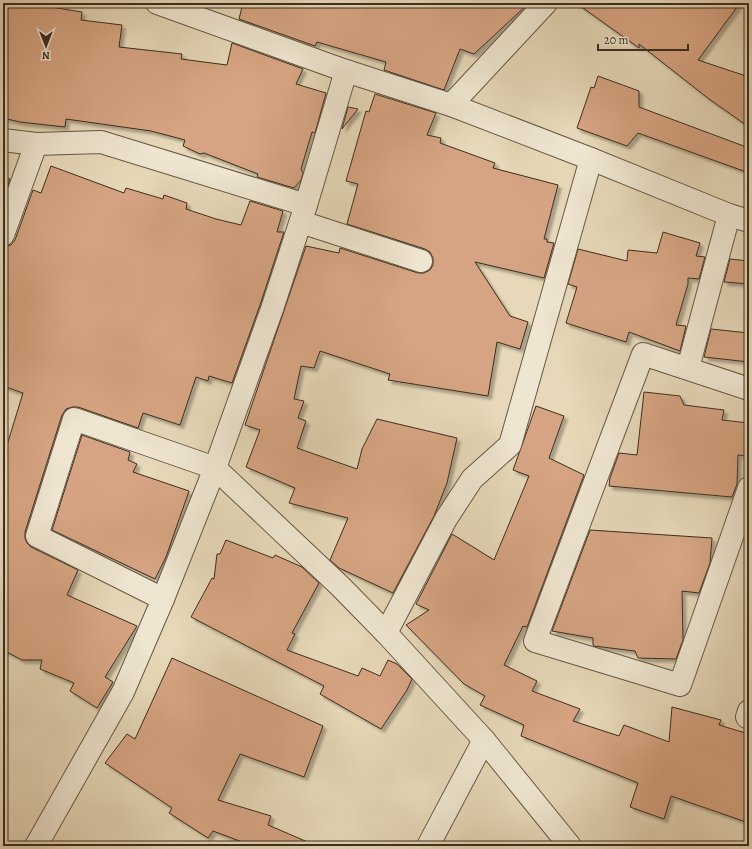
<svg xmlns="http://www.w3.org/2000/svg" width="752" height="849" font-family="Alegreya,serif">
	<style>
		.building { fill: #d6a482; stroke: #3b2e1e; filter: url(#shadow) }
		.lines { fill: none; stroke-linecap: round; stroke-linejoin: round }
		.minor-casing { stroke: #665844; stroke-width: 24 }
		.minor { stroke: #efe6d1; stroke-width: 22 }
	</style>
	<defs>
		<filter id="shadow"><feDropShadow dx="3.5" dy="3.5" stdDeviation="1" flood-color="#0004"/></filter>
	</defs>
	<rect width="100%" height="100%" fill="#e6d8b8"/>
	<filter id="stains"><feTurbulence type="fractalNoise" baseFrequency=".005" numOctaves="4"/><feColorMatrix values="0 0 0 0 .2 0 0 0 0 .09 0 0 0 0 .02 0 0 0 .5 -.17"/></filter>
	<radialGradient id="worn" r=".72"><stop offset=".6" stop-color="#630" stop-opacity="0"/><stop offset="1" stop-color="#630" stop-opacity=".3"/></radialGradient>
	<!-- building -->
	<g class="building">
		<polygon points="5,3 46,3 45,6 82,12 81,20 122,25 119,47 182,54 181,59 227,65 232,43 303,69 296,84 326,93 315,133 312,132 301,169 303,173 301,180 294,188 257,177 258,174 204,153 200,154 183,146 185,140 151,131 66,119 65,127 20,122 3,118 3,14"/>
		<polygon points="243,3 529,3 474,54 460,49 444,90 384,70 386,62 317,42 315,46 239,19"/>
		<polygon points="576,3 740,3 698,60 749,77 749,127 709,99 639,44 639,48"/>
		<polygon points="598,76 639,91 639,107 749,148 749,173 638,133 627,146 577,128 591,87 594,88"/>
		<polygon points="375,94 436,113 427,135 441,138 440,143 495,163 493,168 558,185 544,239 547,239 547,242 554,243 544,278 475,262 510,316 528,322 520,349 497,342 488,396 388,380 390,374 320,351 314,368 301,366 294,399 304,401 298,418 306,421 297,448 357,469 362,449 377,419 457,438 447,483 434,516 393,593 339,568 330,560 348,518 289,503 295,488 246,467 260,430 245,425 306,246 339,253 340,248 418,273 424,273 430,270 433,265 433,258 430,252 425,249 347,224 358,184 346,181 366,111 369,112"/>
		<polygon points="348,107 358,109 342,129"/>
		<polygon points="51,166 124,193 126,188 163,199 164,195 187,203 186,209 216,219 241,225 250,201 283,211 277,232 284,232 260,305 232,383 209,376 208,381 196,377 180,425 143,413 138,428 78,407 72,407 66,409 62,415 25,532 25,538 27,543 31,547 78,570 67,595 137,626 105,677 113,682 97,708 70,691 74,683 40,669 42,660 22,660 3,650 3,458 23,393 3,386 3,247 11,245 15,240 33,190 41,193"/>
		<polygon points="3,176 10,179 3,198"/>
		<polygon points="663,232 700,243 696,256 705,257 699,279 688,278 688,284 676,325 686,326 680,351 629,332 626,342 566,323 577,287 568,284 578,249 627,261 628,250 657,253"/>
		<polygon points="730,259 749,261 749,284 724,282"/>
		<polygon points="711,329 749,333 749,362 704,357"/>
		<polygon points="644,392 680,396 684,405 724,410 722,420 749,423 749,456 738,455 737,484 732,497 609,486 610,478 619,453 637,455"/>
		<polygon points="536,406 564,416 549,458 584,475 527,627 523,626 504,665 537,681 532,691 580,709 573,721 619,736 624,725 669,742 672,707 721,720 719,725 749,734 749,823 671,796 664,819 630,807 638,783 521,736 524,725 480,705 485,696 464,684 406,625 429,610 416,604 452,534 494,560 529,476 513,470"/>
		<polygon points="82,435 130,452 128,460 137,464 133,472 189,491 166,557 155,579 52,530"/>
		<polygon points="590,530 712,538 710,563 699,593 682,591 683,640 676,659 638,658 635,651 594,646 593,645 593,638 552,631"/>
		<polygon points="226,540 273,558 275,555 302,567 319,583 292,633 295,634 287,650 358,676 362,668 380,676 388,660 397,664 412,679 407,690 381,729 320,694 324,686 191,617 212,578 214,579 217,554 220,554"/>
		<polygon points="172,658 323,726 304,777 240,754 218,800 271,816 268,825 317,846 253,846 213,831 208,838 169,813 172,808 105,763 127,734 135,739"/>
	</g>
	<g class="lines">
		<defs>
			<g id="minor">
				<polyline points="157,3 346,71 451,105 591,159 729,215 749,221"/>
				<polyline points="451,105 546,3"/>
				<polyline points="3,140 36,144 101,142 306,205"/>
				<polyline points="301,222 421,261"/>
				<polyline points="3,235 36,144"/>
				<polyline points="688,368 729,215"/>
				<polyline points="749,389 643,354 535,641 680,685 749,488"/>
				<polyline points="163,599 37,536 74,419 215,468 341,587 386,633 484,740 570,846"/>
				<polyline points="386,633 446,519 472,479 510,445 591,159"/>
				<polyline points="749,711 747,717 749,717"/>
				<polyline points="36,846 123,692 163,599 215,468 272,309 306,205 346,71"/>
				<polyline points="428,846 484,740"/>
			</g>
		</defs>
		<!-- minor casing -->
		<use href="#minor" class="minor-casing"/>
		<!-- minor -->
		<use href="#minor" class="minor"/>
	</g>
	<!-- margin -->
	<rect width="752" height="849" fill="none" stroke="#e6d8b8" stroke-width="16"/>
	<rect x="4" y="4" width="744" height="841" fill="none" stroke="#3b2e1e" stroke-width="2"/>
	<rect x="8" y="8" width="736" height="833" fill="none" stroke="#3b2e1e"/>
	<!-- north arrow -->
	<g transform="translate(46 46) rotate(180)" stroke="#efe6d1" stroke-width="3" paint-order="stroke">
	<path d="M0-3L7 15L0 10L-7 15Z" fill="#3b2e1e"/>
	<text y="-6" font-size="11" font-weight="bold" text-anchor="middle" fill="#3b2e1e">N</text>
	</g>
	<!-- scale -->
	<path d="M598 44v6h90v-6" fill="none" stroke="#3b2e1e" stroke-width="2"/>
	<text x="604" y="44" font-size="12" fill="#3b2e1e" stroke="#efe6d1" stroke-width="3" paint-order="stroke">20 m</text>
	<rect width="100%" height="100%" filter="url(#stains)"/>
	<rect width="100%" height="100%" fill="url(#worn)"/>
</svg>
